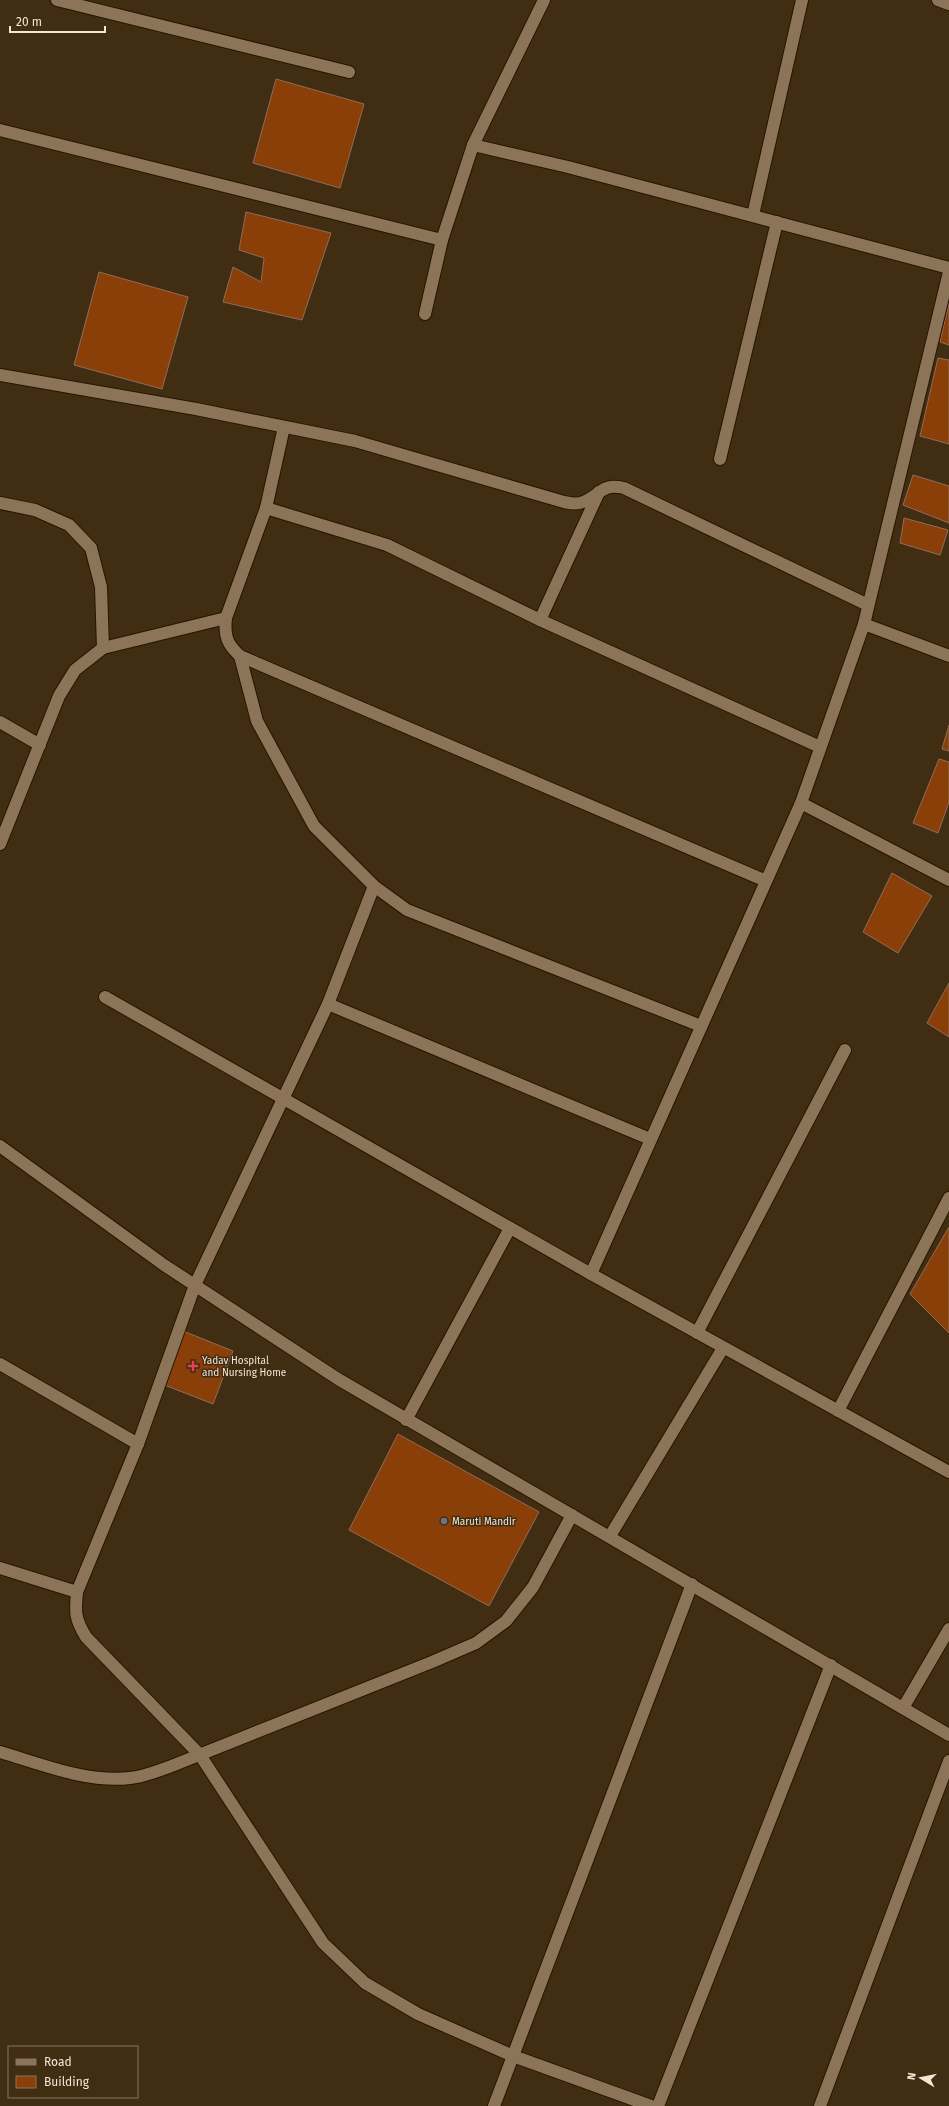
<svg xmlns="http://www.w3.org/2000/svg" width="949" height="2106" font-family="'Fira Sans',sans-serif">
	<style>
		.building { fill: #8a3f09; stroke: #8e6d5b }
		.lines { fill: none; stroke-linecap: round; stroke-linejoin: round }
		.minor-casing { stroke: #271500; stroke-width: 14 }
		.minor { stroke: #8c7458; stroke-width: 12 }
		.health-dot { fill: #e0444e; stroke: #412d12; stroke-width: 1.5 }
		.worship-dot { fill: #6b7280; stroke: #412d12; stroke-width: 1.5 }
		.labels { text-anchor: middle; stroke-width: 3; stroke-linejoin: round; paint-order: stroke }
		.poi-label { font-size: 10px; fill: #f3e6d6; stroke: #412d12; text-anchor: start }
	</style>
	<rect width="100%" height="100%" fill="#412d12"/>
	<!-- building -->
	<g class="building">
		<polygon points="276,79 364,104 340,188 253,163"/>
		<polygon points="246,212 331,233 302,320 223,302 233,267 261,282 264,258 239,250"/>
		<polygon points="99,272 188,297 162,389 74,365"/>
		<polygon points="949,303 949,345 940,342"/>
		<polygon points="938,358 949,360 949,444 920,436"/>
		<polygon points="913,475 949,486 949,523 903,505"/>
		<polygon points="904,518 948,530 940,555 900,543"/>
		<polygon points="949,725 949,751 942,749"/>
		<polygon points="939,759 949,762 949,802 938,833 913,823"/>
		<polygon points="892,873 932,896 898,953 863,932"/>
		<polygon points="949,983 949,1037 927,1023"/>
		<polygon points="949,1227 949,1333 910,1294"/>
		<polygon points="183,1331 233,1351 213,1404 162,1384"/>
		<polygon points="398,1434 539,1512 489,1606 349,1530"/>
	</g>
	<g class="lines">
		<defs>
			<g id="minor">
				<polyline points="57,0 349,72"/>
				<polyline points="938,0 949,4"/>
				<polyline points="0,130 442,240"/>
				<polyline points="473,145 544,0"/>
				<polyline points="753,215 802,0"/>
				<polyline points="425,314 442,240 473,145 568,167 949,268"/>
				<path d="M0,375L196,409L355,441L564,502C570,503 577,505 583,502C601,495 601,483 624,488L868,605"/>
				<path d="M284,427L266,508L226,618C224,636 227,644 240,656L766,881"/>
				<polyline points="720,459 777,222"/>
				<polyline points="0,503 35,510 69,525 91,548 101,587 103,648"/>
				<polyline points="266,508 387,545 540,620 820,747"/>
				<polyline points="540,620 599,492"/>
				<polyline points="864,624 949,272"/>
				<polyline points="240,656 257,721 314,826 374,886 407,910 701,1026"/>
				<polyline points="949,656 864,624 801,803 949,880"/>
				<polyline points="0,722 40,745"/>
				<polyline points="0,844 59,696 75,670 103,648 226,618"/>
				<path d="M374,886L328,1004L195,1285L138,1444L77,1592C75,1613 75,1619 86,1637L200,1755L323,1943L365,1983L418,2014L513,2056L651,2106"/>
				<polyline points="105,997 591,1274 949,1472"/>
				<polyline points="328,1004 650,1139"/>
				<polyline points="0,1146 164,1265 338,1379 949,1735"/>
				<polyline points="591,1274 801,803"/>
				<polyline points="697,1333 845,1050"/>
				<polyline points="0,1364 138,1444"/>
				<polyline points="838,1411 949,1198"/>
				<polyline points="406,1420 510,1228"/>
				<polyline points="610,1536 723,1348"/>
				<polyline points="0,1568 77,1592"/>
				<polyline points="903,1708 949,1629"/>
				<path d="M0,1752C41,1764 87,1783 130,1778C143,1777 157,1771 169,1767L432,1662L476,1643L506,1621L533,1587L572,1515"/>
				<polyline points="494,2106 692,1584"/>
				<polyline points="658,2106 831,1665"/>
				<polyline points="820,2106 949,1761"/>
			</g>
		</defs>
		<!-- minor casing -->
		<use href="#minor" class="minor-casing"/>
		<!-- minor -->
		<use href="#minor" class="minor"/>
	</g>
	<!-- markers -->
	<path class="health-dot" d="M191 1360h4v4h4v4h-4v4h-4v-4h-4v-4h4z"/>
	<circle class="worship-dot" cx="444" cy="1521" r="4"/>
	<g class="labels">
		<!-- poi labels -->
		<g class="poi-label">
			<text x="202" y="1364">Yadav Hospital<tspan x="202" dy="12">and Nursing Home</tspan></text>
			<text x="452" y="1525">Maruti Mandir</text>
		</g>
	</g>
	<!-- legend -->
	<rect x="8" y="2046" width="130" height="52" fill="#412d12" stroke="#887760"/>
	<rect x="16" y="2059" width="20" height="6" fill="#8c7458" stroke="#887760"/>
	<text x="44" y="2066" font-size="12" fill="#f3e6d6">Road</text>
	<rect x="16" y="2076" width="20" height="12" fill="#8a3f09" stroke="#887760"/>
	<text x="44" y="2086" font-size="12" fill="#f3e6d6">Building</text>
	<!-- north arrow -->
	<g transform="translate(921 2078) rotate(280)" stroke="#412d12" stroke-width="3" paint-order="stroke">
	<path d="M0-3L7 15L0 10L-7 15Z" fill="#f3e6d6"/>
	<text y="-6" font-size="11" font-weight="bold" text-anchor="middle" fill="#f3e6d6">N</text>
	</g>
	<!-- scale -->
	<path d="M10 26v6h95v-6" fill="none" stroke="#f3e6d6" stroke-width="2"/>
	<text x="16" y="26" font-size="12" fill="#f3e6d6" stroke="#412d12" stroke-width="3" paint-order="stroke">20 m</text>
</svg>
